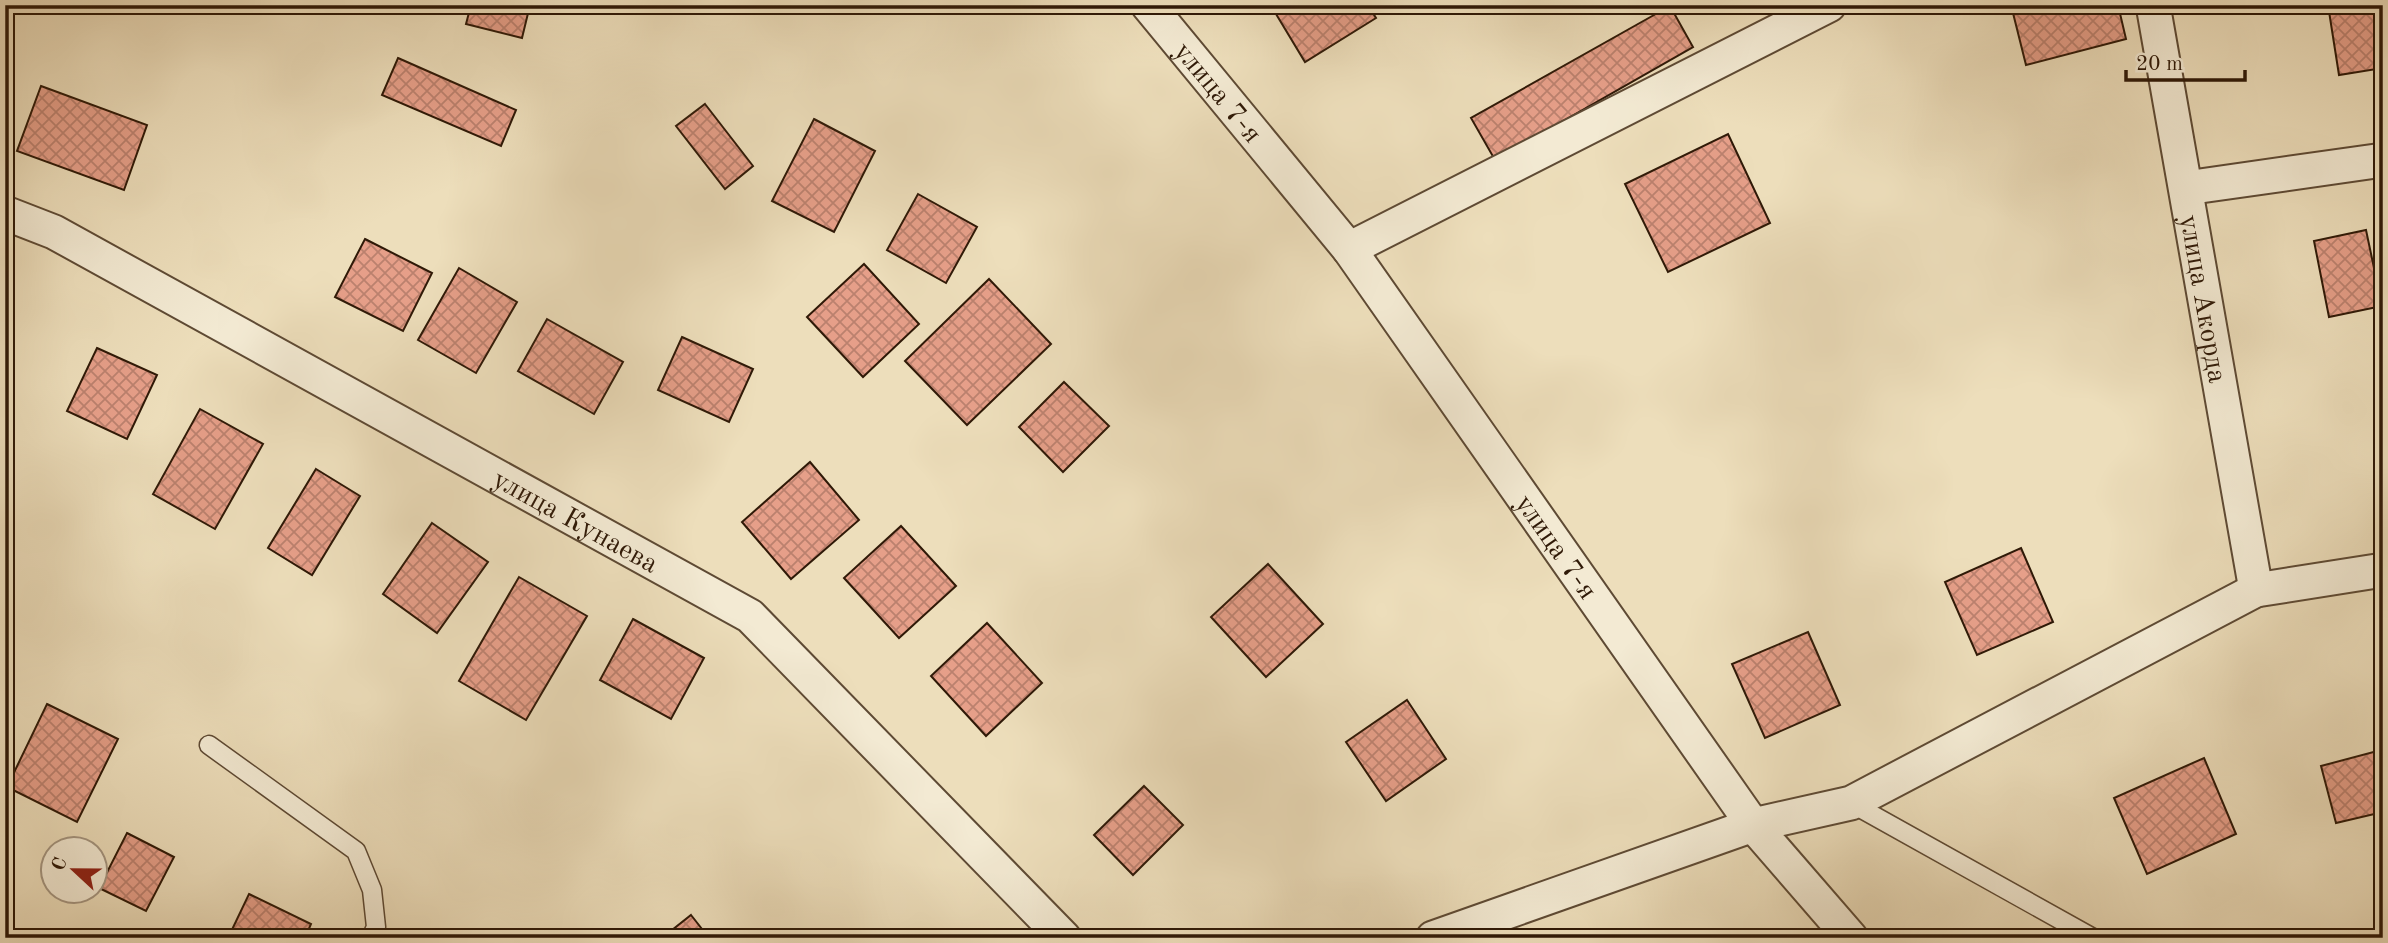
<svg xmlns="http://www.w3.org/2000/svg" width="2388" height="943" font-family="'Old Standard TT',serif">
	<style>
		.building { fill: url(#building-cross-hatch); stroke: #2f1907; stroke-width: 2 }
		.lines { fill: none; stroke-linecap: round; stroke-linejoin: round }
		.lane-casing { stroke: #5e4a34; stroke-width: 21 }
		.street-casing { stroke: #5e4a34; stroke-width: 37 }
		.lane { stroke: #f3ead3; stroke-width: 18 }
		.street { stroke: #f3ead3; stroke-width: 33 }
		.labels { text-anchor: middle; stroke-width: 5; stroke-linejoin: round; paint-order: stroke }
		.street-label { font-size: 28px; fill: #2f1907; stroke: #f3ead3 }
	</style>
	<defs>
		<pattern id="building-cross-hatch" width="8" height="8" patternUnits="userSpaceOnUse" patternTransform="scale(1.75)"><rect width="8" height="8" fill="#e69f89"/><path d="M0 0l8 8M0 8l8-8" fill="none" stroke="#bb816e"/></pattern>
	</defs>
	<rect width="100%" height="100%" fill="#eddebb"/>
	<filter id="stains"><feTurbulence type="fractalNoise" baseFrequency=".00286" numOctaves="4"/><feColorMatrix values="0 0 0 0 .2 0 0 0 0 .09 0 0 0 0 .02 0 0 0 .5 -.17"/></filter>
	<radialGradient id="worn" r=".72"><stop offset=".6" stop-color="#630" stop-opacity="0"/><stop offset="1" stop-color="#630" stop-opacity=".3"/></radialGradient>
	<!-- building -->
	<g class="building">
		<polygon points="471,5 530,5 522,38 466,24"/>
		<polygon points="1278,5 1368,5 1376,18 1305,62 1273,9"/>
		<polygon points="2011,5 2118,5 2126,39 2026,65"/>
		<polygon points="2328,5 2383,5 2383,68 2339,75"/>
		<polygon points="1670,6 1693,47 1495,160 1471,118"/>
		<polygon points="398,58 516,110 501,146 382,95"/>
		<polygon points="41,86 147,125 124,190 17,151"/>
		<polygon points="705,104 753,166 725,189 676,126"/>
		<polygon points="814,119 875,151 834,232 772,201"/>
		<polygon points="1728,134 1770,223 1668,272 1625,184"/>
		<polygon points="918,194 977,227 946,283 887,250"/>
		<polygon points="2366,230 2382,306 2329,317 2314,241"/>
		<polygon points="365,239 432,273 403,331 335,297"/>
		<polygon points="864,264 919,324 863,377 807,317"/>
		<polygon points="459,268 517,302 476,373 418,340"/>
		<polygon points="989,279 1051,344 967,425 905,361"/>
		<polygon points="547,319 623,362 594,414 518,371"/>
		<polygon points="682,337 753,369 729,422 658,390"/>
		<polygon points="97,348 157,375 127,439 67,411"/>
		<polygon points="1064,382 1109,426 1063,472 1019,427"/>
		<polygon points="200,409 263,444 215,529 153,494"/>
		<polygon points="810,462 859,520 791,579 742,522"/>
		<polygon points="316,469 360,496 312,575 268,548"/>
		<polygon points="432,523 488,562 437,633 383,594"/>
		<polygon points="901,526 956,586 899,638 844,578"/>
		<polygon points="2021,548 2053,622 1977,655 1945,582"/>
		<polygon points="1268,564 1323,624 1266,677 1211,617"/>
		<polygon points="519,577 587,616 526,720 459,681"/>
		<polygon points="633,619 704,658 671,719 600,680"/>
		<polygon points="987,623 1042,683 986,736 931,676"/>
		<polygon points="1808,632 1840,705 1765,738 1732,664"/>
		<polygon points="1407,700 1446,759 1386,801 1346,742"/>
		<polygon points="47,704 118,739 77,822 7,787"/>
		<polygon points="2381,750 2383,812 2336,823 2321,766"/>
		<polygon points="2204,758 2236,834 2147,874 2114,798"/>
		<polygon points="1144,786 1183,825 1133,875 1094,835"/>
		<polygon points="127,833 174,857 146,911 99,888"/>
		<polygon points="249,894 311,924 305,938 228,938"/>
		<polygon points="691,915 709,938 662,938"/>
	</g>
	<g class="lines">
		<defs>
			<g id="lane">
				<polyline points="209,745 356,851 372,890 376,927 371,938"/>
				<polyline points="1851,803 2093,938"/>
			</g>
			<g id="street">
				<path id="s1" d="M1148,5L1349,249L1753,825L1433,938"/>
				<path id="s2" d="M2153,5L2256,590"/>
				<polyline points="2186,188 2383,160"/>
				<path id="s3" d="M5,213L54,232L750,616L1064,938"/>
				<polyline points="1349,249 1829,5"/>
				<polyline points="1851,938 1753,825 1851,803 2256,590 2383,570"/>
			</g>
		</defs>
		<!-- lane casing -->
		<use href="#lane" class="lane-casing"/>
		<!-- street casing -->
		<use href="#street" class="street-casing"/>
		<!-- lane -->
		<use href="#lane" class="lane"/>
		<!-- street -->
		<use href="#street" class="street"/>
	</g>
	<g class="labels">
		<!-- street labels -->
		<g class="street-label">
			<text dy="10" stroke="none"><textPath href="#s1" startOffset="112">улица 7-я</textPath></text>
			<text dy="10" stroke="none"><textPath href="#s2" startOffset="298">улица Акорда</textPath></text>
			<text dy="10" stroke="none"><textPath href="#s3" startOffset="649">улица Кунаева</textPath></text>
			<text dy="10" stroke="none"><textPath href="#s1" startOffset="679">улица 7-я</textPath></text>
		</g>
	</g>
	<!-- margin -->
	<rect width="2388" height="943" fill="none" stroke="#eddebb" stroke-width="28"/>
	<rect x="7" y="7" width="2374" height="929" fill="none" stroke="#2f1907" stroke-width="3.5"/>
	<rect x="14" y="14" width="2360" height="915" fill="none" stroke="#2f1907" stroke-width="2"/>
	<!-- north arrow -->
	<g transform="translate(74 870) rotate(292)"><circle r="33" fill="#f3ead3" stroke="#a59681" stroke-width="2"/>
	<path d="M0-5L12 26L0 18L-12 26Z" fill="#8f2418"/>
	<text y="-10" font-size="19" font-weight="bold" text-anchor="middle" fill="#2f1907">С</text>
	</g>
	<!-- scale -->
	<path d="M2126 70v10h119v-10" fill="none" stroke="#2f1907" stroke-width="3.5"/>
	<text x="2136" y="70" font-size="21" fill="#2f1907" stroke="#f3ead3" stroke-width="5" paint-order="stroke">20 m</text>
	<rect width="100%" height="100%" filter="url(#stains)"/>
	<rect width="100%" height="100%" fill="url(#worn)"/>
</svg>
